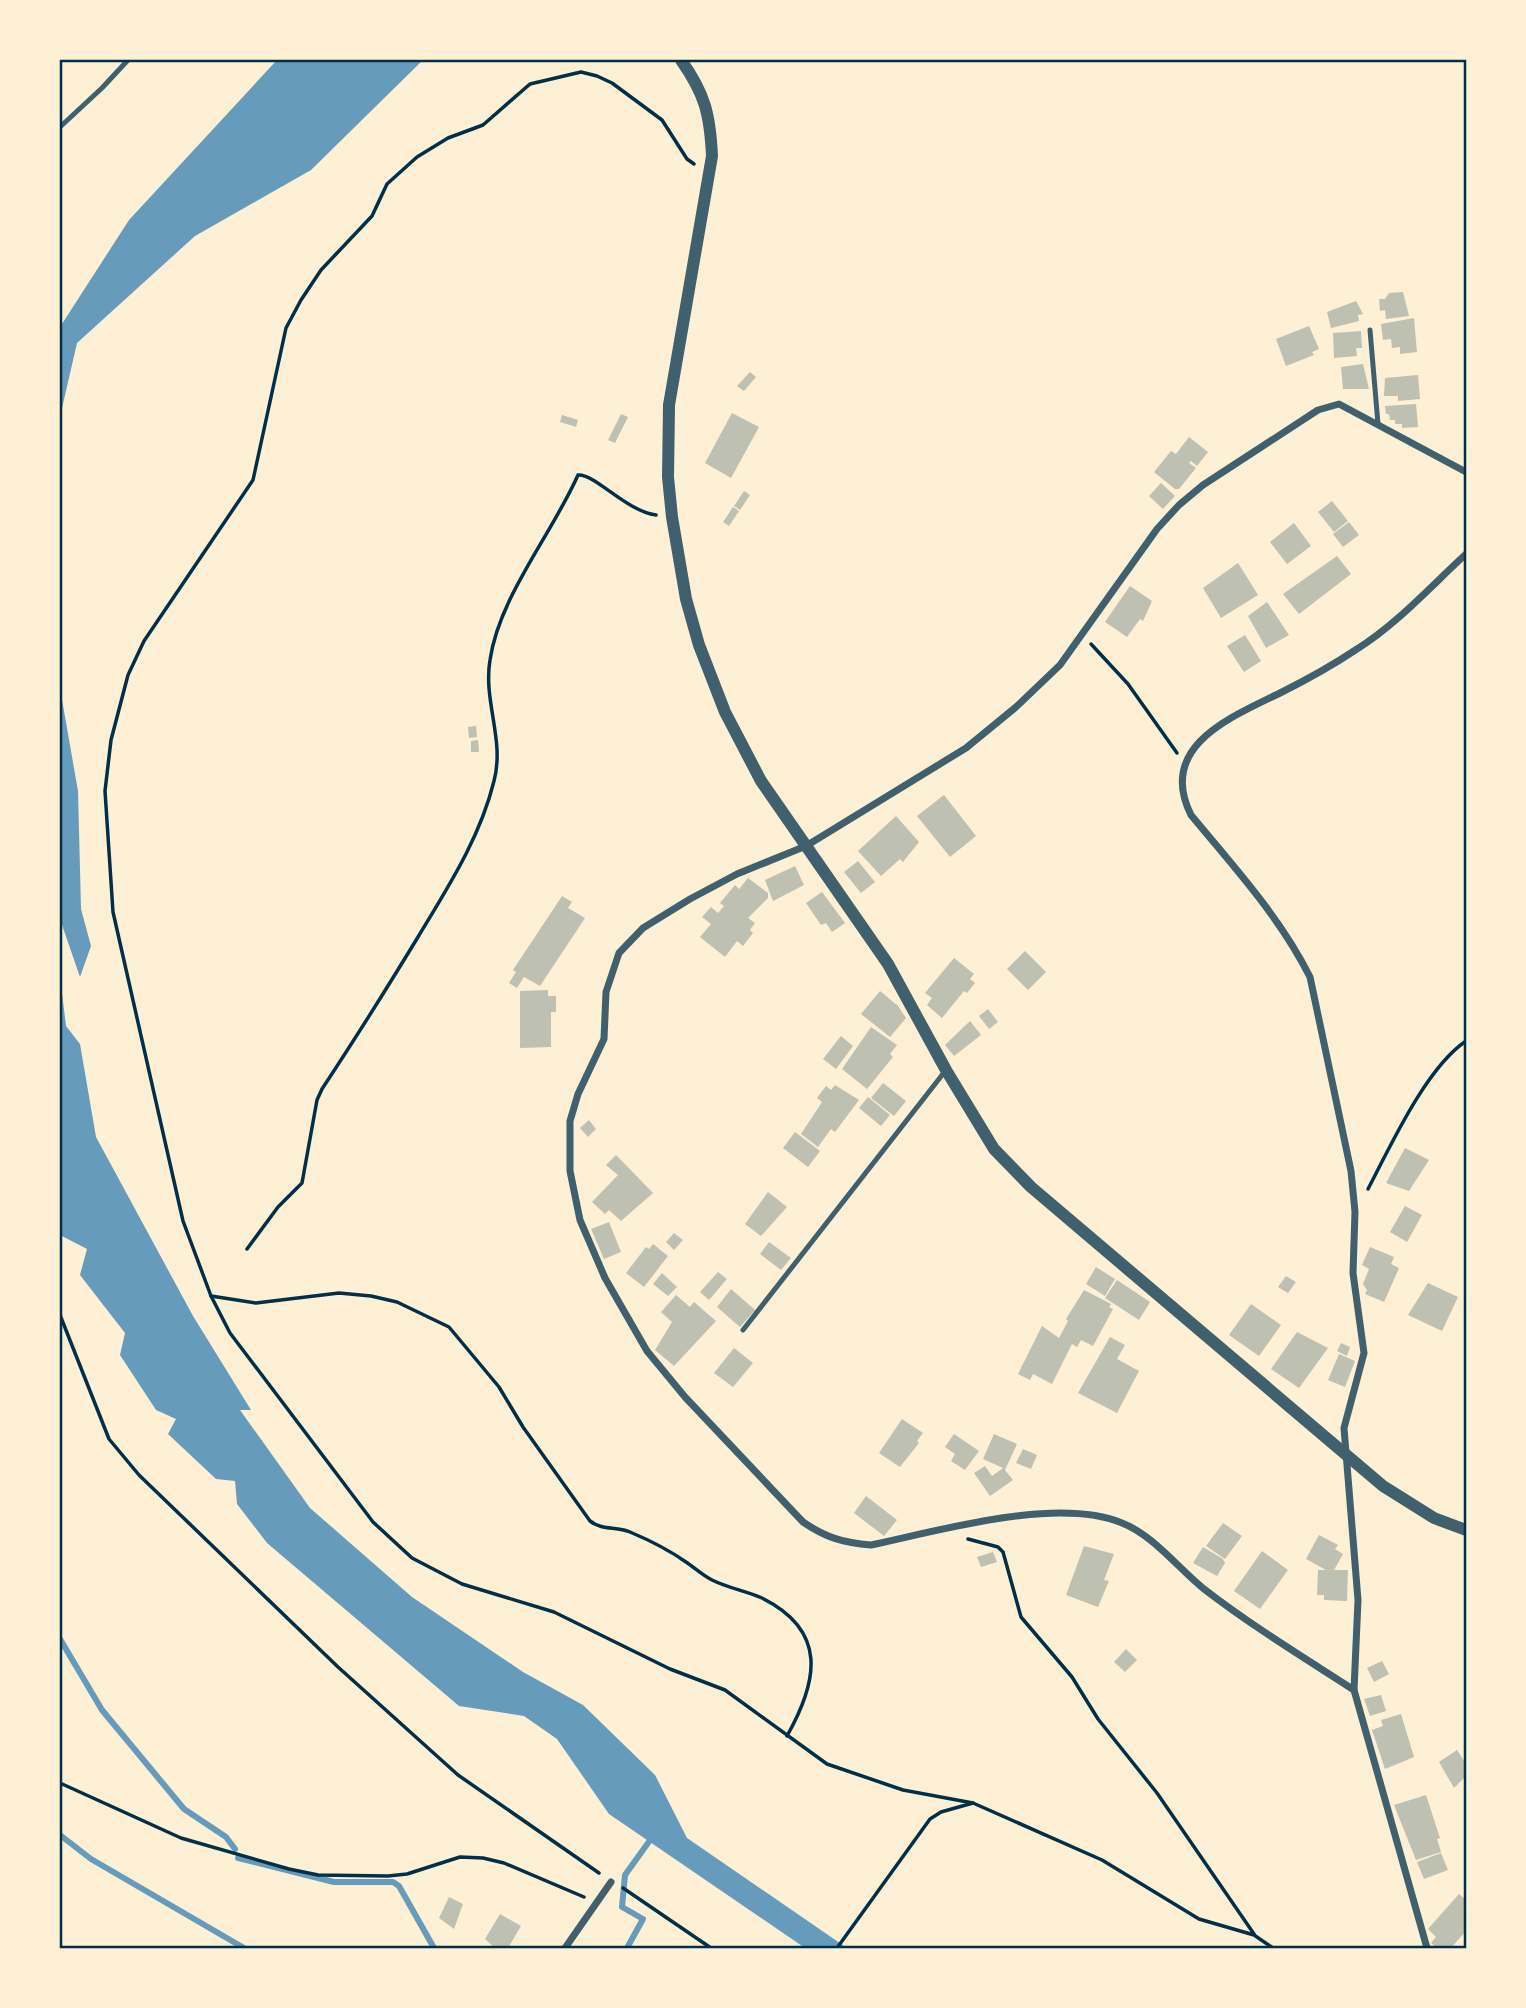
<svg xmlns="http://www.w3.org/2000/svg" width="1526" height="2008" font-family="'Public Sans',sans-serif">
	<style>
		.water { fill: #669bbc }
		.lines { fill: none; stroke-linecap: round; stroke-linejoin: round }
		.stream { stroke: #669bbc; stroke-width: 6 }
		.building { fill: #bec0b2 }
		.path { stroke: #003049; stroke-width: 3.5 }
		.service { stroke: #3f606c; stroke-width: 5 }
		.minor { stroke: #3f606c; stroke-width: 7 }
		.tertiary { stroke: #3f606c; stroke-width: 12 }
		.neatline { fill: none; stroke: #003049; stroke-width: 2.5 }
	</style>
	<rect width="100%" height="100%" fill="#fdf0d5"/>
	<!-- water -->
	<g class="water">
		<polygon points="277,60 423,60 311,170 195,236 77,343 60,417 60,327 129,220"/>
		<polygon points="60,688 78,791 81,909 91,946 80,977 60,919"/>
		<polygon points="60,977 66,1026 80,1044 96,1137 193,1316 251,1410 240,1410 310,1508 412,1597 523,1672 583,1705 655,1775 687,1838 847,1948 805,1948 609,1814 557,1739 524,1716 459,1706 267,1543 237,1504 235,1481 216,1479 168,1434 176,1419 156,1410 120,1355 125,1333 80,1275 87,1249 60,1235"/>
	</g>
	<g class="lines">
		<!-- stream -->
		<g class="stream">
			<polyline points="60,1639 102,1710 184,1809 226,1837 235,1849"/>
			<polyline points="60,1835 91,1859 244,1948"/>
			<polyline points="238,1858 334,1882 393,1882 399,1886 434,1948"/>
			<polyline points="627,1948 643,1919 622,1907 625,1875 653,1836"/>
		</g>
	</g>
	<!-- building -->
	<g class="building">
		<polygon points="1403,292 1409,316 1386,319 1385,310 1380,311 1379,299 1385,299 1389,293"/>
		<polygon points="1356,301 1363,314 1358,315 1359,321 1331,328 1327,312"/>
		<polygon points="1414,318 1417,352 1400,354 1400,347 1392,348 1391,339 1383,340 1381,324"/>
		<polygon points="1309,326 1319,349 1312,352 1314,355 1286,366 1276,339"/>
		<polygon points="1361,331 1362,348 1356,348 1357,356 1334,358 1333,333"/>
		<polygon points="1363,364 1369,389 1343,389 1341,367"/>
		<polygon points="750,372 756,377 744,391 737,386"/>
		<polygon points="1418,375 1420,399 1398,401 1398,396 1384,396 1385,378"/>
		<polygon points="1416,404 1418,427 1402,428 1402,424 1395,424 1395,420 1390,420 1389,414 1386,414 1385,406"/>
		<polygon points="732,413 759,427 731,478 705,463"/>
		<polygon points="621,414 628,417 615,443 608,440"/>
		<polygon points="562,415 578,420 576,427 560,422"/>
		<polygon points="1189,437 1208,452 1197,466 1191,461 1189,463 1196,468 1179,489 1175,489 1154,472 1171,451 1176,454"/>
		<polygon points="1161,483 1175,496 1163,509 1149,496"/>
		<polygon points="744,491 750,495 740,510 734,506"/>
		<polygon points="1332,501 1348,521 1334,532 1318,512"/>
		<polygon points="733,507 739,511 729,526 723,522"/>
		<polygon points="1349,522 1359,535 1343,547 1333,534"/>
		<polygon points="1294,523 1311,546 1287,564 1270,542"/>
		<polygon points="1337,556 1351,574 1299,614 1283,594"/>
		<polygon points="1238,563 1258,595 1221,618 1203,588"/>
		<polygon points="1130,586 1152,601 1143,621 1140,619 1127,637 1105,622"/>
		<polygon points="1267,602 1289,635 1266,648 1248,616"/>
		<polygon points="1245,635 1261,661 1244,672 1227,646"/>
		<polygon points="476,726 477,737 469,738 468,727"/>
		<polygon points="478,740 479,752 471,752 471,741"/>
		<polygon points="944,795 976,836 950,857 917,816"/>
		<polygon points="896,816 919,842 903,862 900,859 881,876 858,851"/>
		<polygon points="858,861 875,882 861,893 844,872"/>
		<polygon points="795,866 804,885 773,901 765,880"/>
		<polygon points="748,878 768,893 768,898 748,918 755,923 750,930 753,933 743,946 737,941 725,957 700,937 711,924 702,917 711,907 718,913 724,906 720,903 735,885 739,889"/>
		<polygon points="822,892 845,923 832,932 826,923 821,925 806,903"/>
		<polygon points="562,896 572,902 568,908 585,918 540,986 524,977 517,988 509,983 516,972 513,970"/>
		<polygon points="1025,951 1046,972 1028,990 1007,969"/>
		<polygon points="954,958 974,974 970,979 975,983 967,993 964,991 942,1018 927,1005 932,998 925,993"/>
		<polygon points="548,990 548,996 556,996 556,1012 551,1012 551,1047 520,1048 520,991"/>
		<polygon points="880,991 898,1006 906,1018 890,1037 861,1014"/>
		<polygon points="988,1009 998,1022 989,1029 979,1016"/>
		<polygon points="970,1021 981,1035 954,1056 945,1045"/>
		<polygon points="871,1027 897,1045 890,1054 893,1057 867,1089 842,1069"/>
		<polygon points="841,1036 853,1046 836,1069 823,1059"/>
		<polygon points="883,1083 906,1101 894,1116 871,1098"/>
		<polygon points="835,1085 859,1100 835,1132 831,1129 818,1147 801,1134 822,1102 817,1098 826,1086 831,1090"/>
		<polygon points="868,1097 890,1115 881,1126 859,1108"/>
		<polygon points="589,1120 596,1129 588,1137 580,1128"/>
		<polygon points="795,1132 820,1151 808,1167 783,1148"/>
		<polygon points="1405,1148 1429,1160 1409,1191 1386,1183"/>
		<polygon points="616,1155 653,1193 621,1221 609,1210 605,1214 592,1202 618,1175 606,1165"/>
		<polygon points="768,1192 787,1207 761,1236 745,1224"/>
		<polygon points="1405,1206 1422,1215 1407,1242 1390,1232"/>
		<polygon points="609,1222 621,1252 604,1259 591,1229"/>
		<polygon points="674,1233 683,1240 674,1250 666,1242"/>
		<polygon points="769,1242 791,1258 781,1270 760,1254"/>
		<polygon points="653,1244 668,1256 644,1287 626,1273 646,1247 649,1249"/>
		<polygon points="1370,1247 1394,1257 1391,1264 1399,1268 1384,1302 1365,1294 1367,1290 1363,1284 1369,1269 1362,1265"/>
		<polygon points="1096,1267 1115,1279 1105,1296 1086,1284"/>
		<polygon points="718,1272 727,1279 709,1300 700,1292"/>
		<polygon points="662,1273 677,1287 668,1296 653,1284"/>
		<polygon points="1286,1276 1296,1282 1288,1293 1278,1287"/>
		<polygon points="1117,1280 1150,1302 1139,1320 1105,1298"/>
		<polygon points="1428,1283 1458,1297 1442,1331 1408,1315"/>
		<polygon points="731,1289 755,1310 740,1327 717,1307"/>
		<polygon points="1084,1290 1111,1304 1109,1307 1113,1309 1093,1346 1081,1340 1077,1347 1072,1344 1052,1384 1033,1374 1030,1380 1018,1374 1042,1326 1059,1338 1068,1321 1066,1319"/>
		<polygon points="676,1295 690,1307 694,1302 716,1321 674,1366 655,1350 672,1322 661,1312"/>
		<polygon points="1251,1304 1281,1325 1259,1356 1229,1335"/>
		<polygon points="1297,1332 1328,1348 1299,1388 1271,1369"/>
		<polygon points="1110,1337 1125,1345 1117,1359 1139,1371 1117,1413 1078,1393"/>
		<polygon points="1341,1343 1350,1347 1347,1356 1337,1351"/>
		<polygon points="734,1348 753,1363 733,1387 714,1373"/>
		<polygon points="1339,1354 1355,1361 1345,1387 1328,1380"/>
		<polygon points="902,1419 923,1433 917,1441 919,1443 900,1467 879,1453"/>
		<polygon points="954,1434 979,1451 965,1470 951,1461 955,1454 945,1447"/>
		<polygon points="994,1434 1017,1444 1005,1470 1013,1480 990,1496 974,1473 985,1466 992,1476 1003,1468 983,1459"/>
		<polygon points="1023,1449 1037,1455 1031,1469 1016,1463"/>
		<polygon points="866,1496 897,1520 884,1536 854,1513"/>
		<polygon points="1223,1523 1242,1536 1225,1559 1206,1546"/>
		<polygon points="1319,1535 1338,1545 1335,1549 1343,1554 1334,1570 1348,1570 1347,1601 1324,1600 1324,1595 1317,1595 1318,1570 1326,1570 1306,1559"/>
		<polygon points="1084,1546 1114,1554 1104,1580 1109,1581 1098,1607 1066,1595"/>
		<polygon points="1203,1547 1223,1559 1225,1563 1217,1576 1193,1563"/>
		<polygon points="1262,1551 1288,1570 1260,1609 1234,1591"/>
		<polygon points="993,1552 997,1562 981,1567 977,1557"/>
		<polygon points="1126,1649 1137,1660 1125,1672 1114,1662"/>
		<polygon points="1382,1661 1389,1674 1374,1682 1367,1668"/>
		<polygon points="1381,1695 1386,1711 1370,1716 1364,1699"/>
		<polygon points="1401,1714 1414,1757 1385,1769 1372,1730 1383,1726 1381,1720"/>
		<polygon points="1457,1750 1466,1764 1466,1776 1454,1788 1439,1762"/>
		<polygon points="1426,1795 1440,1838 1437,1839 1441,1852 1416,1860 1394,1805"/>
		<polygon points="1441,1853 1448,1870 1424,1879 1417,1862"/>
		<polygon points="1459,1894 1466,1900 1466,1931 1451,1948 1437,1948 1431,1943 1436,1937 1428,1929"/>
		<polygon points="449,1897 463,1904 454,1929 439,1918"/>
		<polygon points="500,1914 521,1926 508,1948 495,1948 485,1939"/>
	</g>
	<g class="lines">
		<!-- path -->
		<g class="path">
			<polyline points="694,164 687,159 662,120 612,83 597,76 581,72 530,84 483,125 448,138 417,157 387,184 372,216 321,270 301,300 286,328 253,480 144,641 128,675 111,740 105,791 113,912 183,1221 211,1296 230,1333 373,1522 412,1558 462,1584 554,1612 670,1669 725,1690 827,1764 903,1790 973,1803"/>
			<polyline points="1091,644 1128,684 1177,753"/>
			<path d="M1368,1189C1391,1145 1426,1068 1466,1041"/>
			<path d="M247,1249L278,1207L302,1183L317,1100L322,1089C355,1039 387,988 418,937C448,887 480,838 494,781C505,740 483,701 490,660C499,597 552,534 578,475C594,473 626,511 656,515"/>
			<path d="M211,1296L256,1303L339,1293L371,1296L397,1302L449,1327L499,1387L523,1427L590,1521C603,1531 615,1526 630,1532C649,1540 669,1550 686,1562C695,1568 702,1575 712,1580C728,1588 746,1591 762,1598C828,1631 818,1681 787,1736"/>
			<polyline points="60,1315 109,1439 139,1475 338,1667 458,1775 599,1873"/>
			<polyline points="968,1539 998,1547 1003,1552 1021,1617 1072,1677 1098,1719 1157,1793 1254,1934"/>
			<polyline points="60,1783 181,1838 289,1869 318,1875 388,1876 407,1874 460,1857 483,1858 504,1863 584,1897"/>
			<polyline points="623,1888 711,1948"/>
			<polyline points="837,1948 930,1819 941,1812 973,1803 1102,1860 1199,1919 1254,1935 1273,1948"/>
		</g>
		<!-- service -->
		<g class="service">
			<polyline points="60,127 102,88 128,60"/>
			<polyline points="1370,330 1378,424"/>
			<polyline points="743,1330 946,1070"/>
		</g>
		<!-- minor -->
		<g class="minor">
			<path d="M1354,1690C1303,1657 1252,1626 1204,1589C1178,1568 1153,1535 1122,1523C1057,1496 938,1531 871,1545C843,1543 825,1537 803,1522L685,1397L647,1351L605,1278L580,1220L570,1171V1121L578,1094L604,1039L606,992L619,953L643,928L690,899L737,874L806,846L966,748L1016,707L1060,665L1157,529L1179,505L1203,485L1318,410L1339,404L1466,472"/>
			<polyline points="565,1948 611,1882"/>
			<path d="M1427,1948L1354,1690L1358,1600L1344,1428L1364,1353L1353,1273L1355,1212L1351,1171L1310,977C1280,917 1234,867 1191,815C1156,745 1234,716 1282,692C1308,679 1333,665 1357,649C1397,624 1431,586 1466,554"/>
		</g>
		<!-- tertiary -->
		<path class="tertiary" d="M681,60C705,94 710,114 712,156L669,405L668,477L672,517L686,599L699,645L725,712L761,781L888,964L946,1070L994,1149L1031,1187L1383,1486L1434,1518L1466,1530"/>
	</g>
	<!-- border -->
	<rect width="1526" height="2008" fill="none" stroke="#fdf0d5" stroke-width="122"/>
	<rect x="61" y="61" width="1404" height="1886" class="neatline"/>
</svg>
